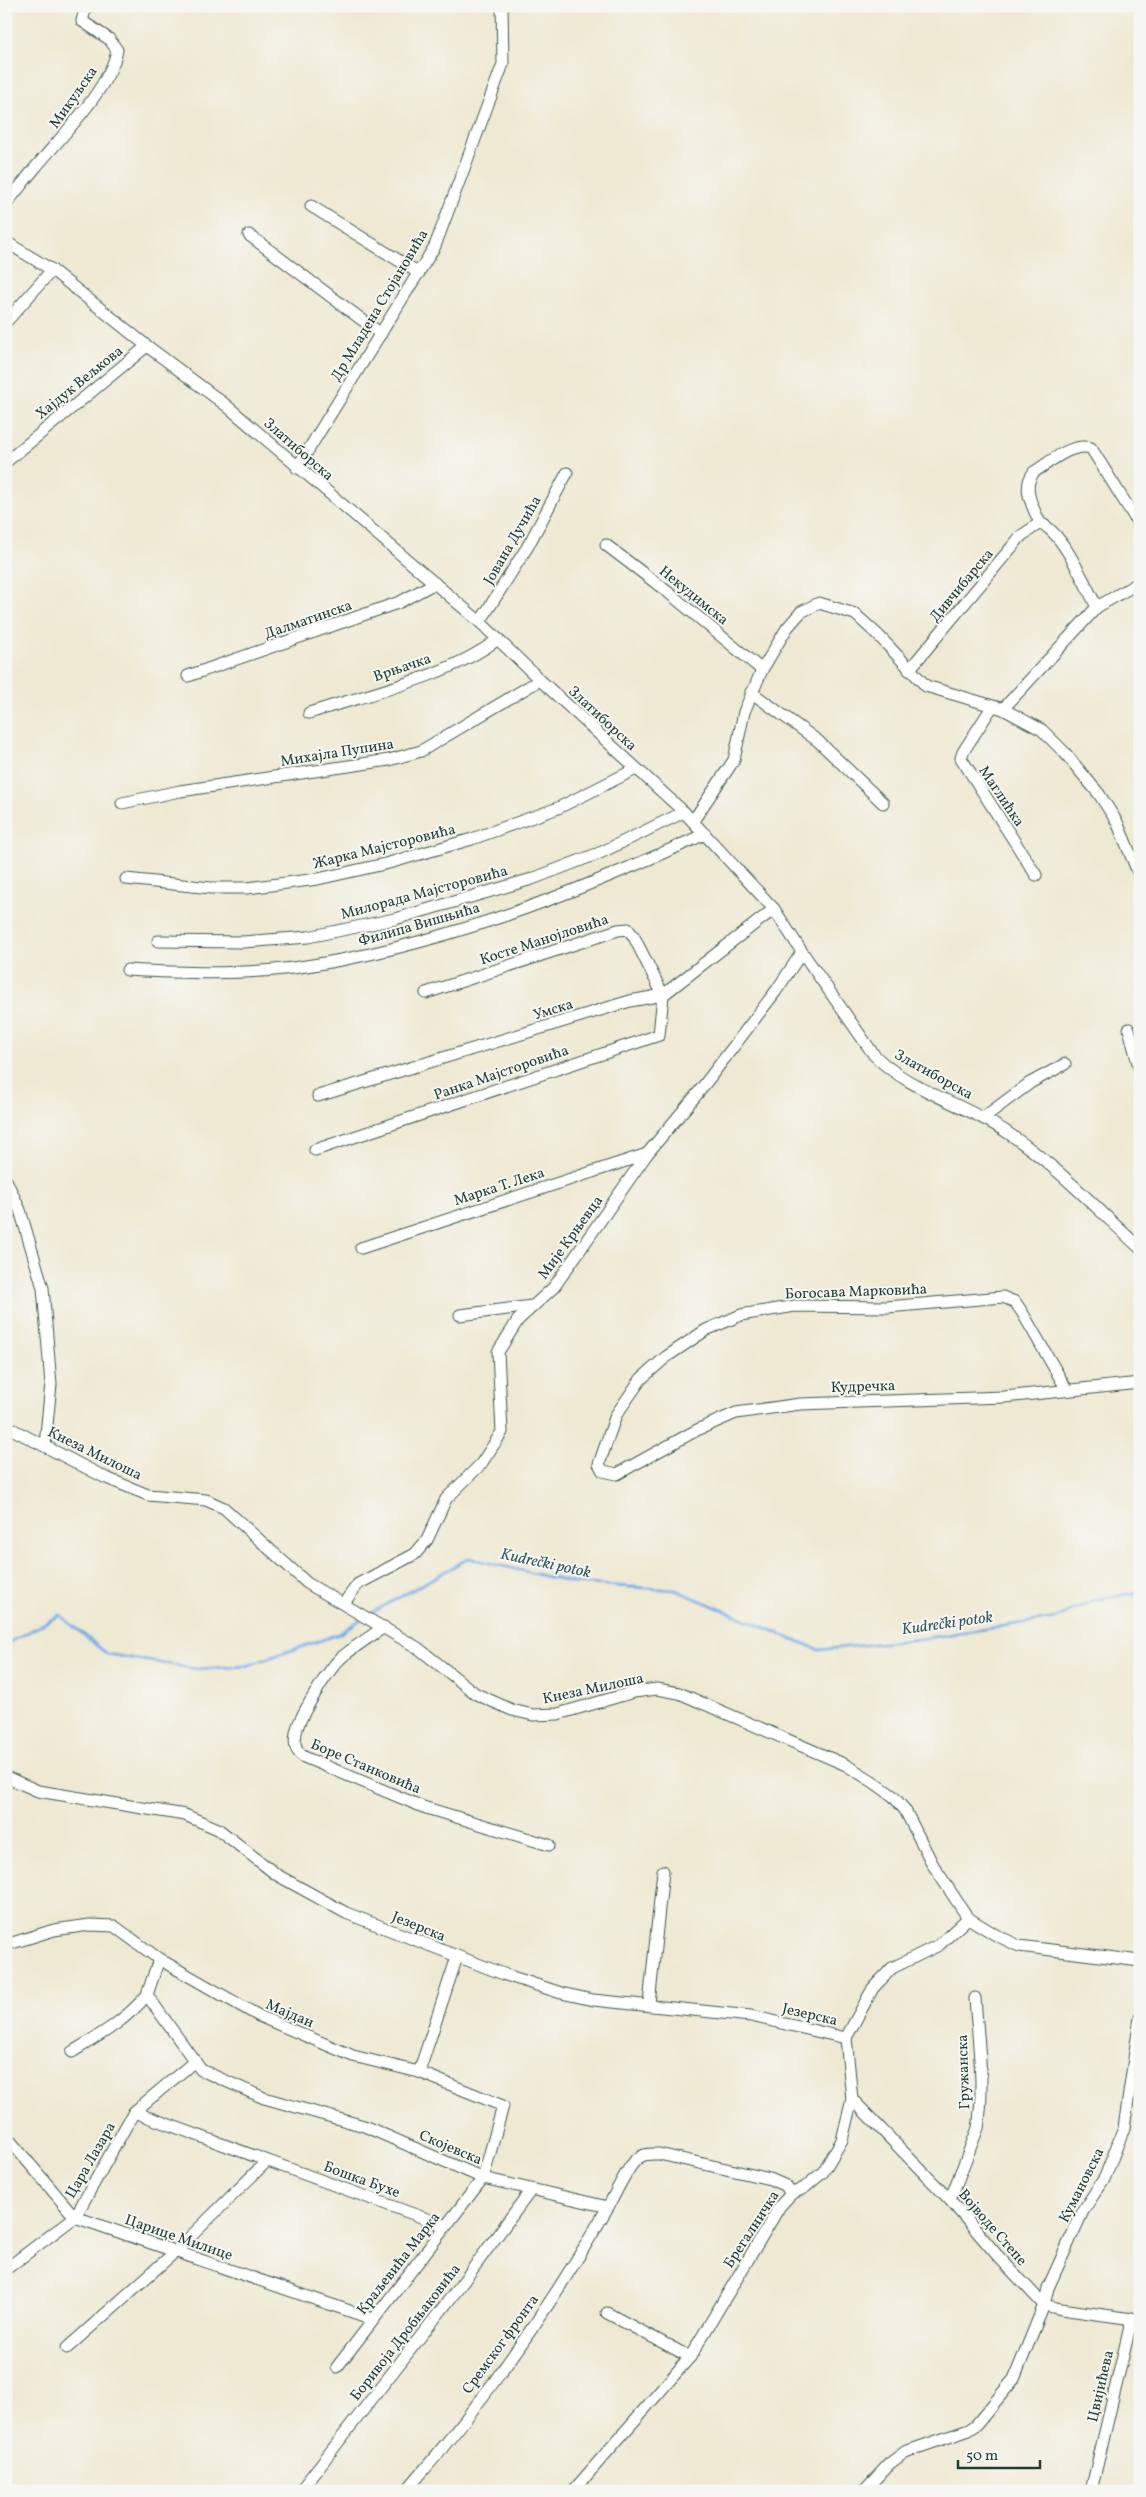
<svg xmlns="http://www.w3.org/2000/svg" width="1146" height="2497" font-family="Vollkorn,serif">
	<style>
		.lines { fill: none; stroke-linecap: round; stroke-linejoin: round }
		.stream { stroke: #7aafe8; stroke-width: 3 }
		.minor-casing { stroke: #3e574c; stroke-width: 13 }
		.minor { stroke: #fff; stroke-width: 11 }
		.labels { text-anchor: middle; stroke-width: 4; stroke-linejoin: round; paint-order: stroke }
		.street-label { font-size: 15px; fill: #1f3d34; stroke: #f6f6f2 }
		.water-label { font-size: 16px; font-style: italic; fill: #365a61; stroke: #f6f6f2 }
	</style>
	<rect width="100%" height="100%" fill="#f6f6f2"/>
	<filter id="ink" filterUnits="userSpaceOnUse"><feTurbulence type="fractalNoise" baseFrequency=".02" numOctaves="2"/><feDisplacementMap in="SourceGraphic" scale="10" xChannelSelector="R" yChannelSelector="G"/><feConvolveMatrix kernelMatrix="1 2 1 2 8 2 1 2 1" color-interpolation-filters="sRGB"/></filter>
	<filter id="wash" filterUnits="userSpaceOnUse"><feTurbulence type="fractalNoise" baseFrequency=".0096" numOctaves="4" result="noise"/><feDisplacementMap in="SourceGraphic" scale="20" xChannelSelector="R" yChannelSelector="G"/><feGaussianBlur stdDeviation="1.12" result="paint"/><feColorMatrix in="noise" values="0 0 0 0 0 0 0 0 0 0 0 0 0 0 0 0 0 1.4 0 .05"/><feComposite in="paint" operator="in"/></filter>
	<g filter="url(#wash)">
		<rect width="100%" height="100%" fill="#eee9d2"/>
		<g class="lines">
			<!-- stream -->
			<g class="stream">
				<polyline points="368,1615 469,1558 573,1583 675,1590 819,1650 920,1639 1056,1618 1094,1600 1140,1592"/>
				<polyline points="6,1644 60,1615 107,1654 197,1669 246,1666 339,1634 363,1618"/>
			</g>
		</g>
	</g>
	<g filter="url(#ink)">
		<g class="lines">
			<defs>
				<g id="minor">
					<path d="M6,204C16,192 25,180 35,168C59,139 111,87 117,50L109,39L82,21L86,6"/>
					<polyline points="311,206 419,273"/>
					<polyline points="249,235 381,334"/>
					<path d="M6,242L52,270L147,346L227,406L480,622L540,680L684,812L774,909L802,952L874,1055C911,1092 966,1104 1008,1133C1056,1165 1097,1209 1140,1248"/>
					<polyline points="6,322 52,270"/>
					<polyline points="7,461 147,346"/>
					<polyline points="297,468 435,246 503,64 502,6"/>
					<path d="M1040,523C1033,507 1021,488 1034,472C1049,463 1072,442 1091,448L1140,526"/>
					<path d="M1040,523C1063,532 1085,585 1097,607"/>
					<polyline points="606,545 669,593 762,670"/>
					<polyline points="480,622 528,546 567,473"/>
					<polyline points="909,670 1021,536 1040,523"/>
					<polyline points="188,676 400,602 435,583"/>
					<polyline points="751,692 818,741 883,803"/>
					<polyline points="992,707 963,752 961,758 1036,875"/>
					<polyline points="1003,709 1097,607 1140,582"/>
					<path d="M309,713C368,694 451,676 498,639"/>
					<polyline points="122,803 180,791 389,760 421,751 540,680"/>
					<polyline points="693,821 734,760 744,712 762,670 787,628 801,612 819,603 855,614 878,635 926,686 1003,709 1042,730 1065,753 1099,794 1117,822 1140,877"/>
					<polyline points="126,879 211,888 247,888 318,879 389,863 472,839 558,808 636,769"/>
					<polyline points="158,941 243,942 308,937 395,919 532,879 602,852 684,812"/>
					<path d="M127,970C181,973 238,975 293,968C436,948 574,894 705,834"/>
					<polyline points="1129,1029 1140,1071"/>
					<polyline points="318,1096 630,1001 663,995 774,909"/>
					<polyline points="983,1118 1030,1083 1065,1064"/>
					<polyline points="315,1150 659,1035 663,995 634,937 628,929 618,930 426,993"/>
					<polyline points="6,1180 20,1210 43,1288 51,1384 45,1445"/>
					<polyline points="361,1248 647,1154"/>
					<polyline points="460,1315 532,1306"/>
					<polyline points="1067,1390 1022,1312 1015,1302 1003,1297 887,1307 795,1306 741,1315 706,1330 666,1357 641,1379 616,1415 599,1464 603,1471 617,1474 697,1430 736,1413 800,1404 1004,1397 1140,1383"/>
					<polyline points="6,1426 104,1477 148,1495 206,1500 224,1508 307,1583 418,1648 476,1694 512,1710 533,1715 558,1714 634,1692 657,1689 679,1693 846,1765 872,1781 893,1796 905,1810 933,1865 968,1918 996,1935 1019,1946 1140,1961"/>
					<polyline points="344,1603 358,1584 415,1554 427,1540 446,1499 481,1464 502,1432 498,1352 518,1320 554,1287 647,1154 698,1093 776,991 802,952"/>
					<path d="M384,1627C370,1637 355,1646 342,1657C330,1667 298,1718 296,1733C294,1744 295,1751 304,1757L423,1807L549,1845"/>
					<polyline points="6,1777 38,1791 185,1815 218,1829 277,1875 346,1913 506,1975 561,1993 593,2000 751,2016 846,2038"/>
					<polyline points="6,1945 54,1930 90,1925 114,1926 159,1959 259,2016 353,2056 419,2072 503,2106 483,2178 337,2367"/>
					<path d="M159,1959L147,1995L201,2070L264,2098L364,2126L483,2178L608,2207C615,2195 629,2162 640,2157C645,2153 653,2154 659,2154L770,2179L786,2186L791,2194"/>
					<polyline points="649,2004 663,1871"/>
					<path d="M72,2052C100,2035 126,2020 147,1995"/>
					<polyline points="419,2072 457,1957"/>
					<polyline points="852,2099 950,2200 997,2255 1044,2305 1061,2309 1140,2320"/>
					<polyline points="134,2112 446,2226"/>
					<polyline points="6,2136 75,2217 373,2319"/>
					<path d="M950,2200L978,2128C985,2085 978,2042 975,1998"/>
					<polyline points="6,2269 75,2217 134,2112 195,2061"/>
					<polyline points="607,2313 690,2357"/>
					<polyline points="67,2348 175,2252 267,2161"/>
					<polyline points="300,2491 460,2286 531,2190"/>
					<path d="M406,2491C482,2404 551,2307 608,2207"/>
					<polyline points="573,2491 690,2357 780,2206 791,2194 804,2188 823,2172 842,2140 852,2099 846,2038 873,1988 892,1968 939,1945 968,1918"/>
					<polyline points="864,2491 889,2464 905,2452 969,2430 976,2425 1014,2379 1044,2305 1048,2288 1083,2211 1105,2177 1124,2128 1140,2017"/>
					<polyline points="1091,2491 1132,2318"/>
				</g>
			</defs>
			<!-- minor casing -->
			<use href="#minor" class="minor-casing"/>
			<!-- minor -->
			<use href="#minor" class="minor"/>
		</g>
	</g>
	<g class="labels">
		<!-- street labels -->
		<g class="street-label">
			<text transform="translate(73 97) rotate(-55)" y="5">Микуљска</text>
			<text transform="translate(379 305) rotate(-59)" y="5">Др Младена Стојановића</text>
			<text transform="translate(79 382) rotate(-39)" y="5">Хајдук Вељкова</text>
			<text transform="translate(299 449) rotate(41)" y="5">Златиборска</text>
			<text transform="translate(512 540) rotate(-60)" y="5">Јована Дучића</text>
			<text transform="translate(961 585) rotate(-50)" y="5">Дивчибарска</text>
			<text transform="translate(694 595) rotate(39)" y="5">Некудимска</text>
			<text transform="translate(308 619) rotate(-19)" y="5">Далматинска</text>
			<text transform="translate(402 667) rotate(-19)" y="5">Врњачка</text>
			<text transform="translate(603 718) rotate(43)" y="5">Златиборска</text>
			<text transform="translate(337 752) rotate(-9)" y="5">Михајла Пупина</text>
			<text transform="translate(1002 796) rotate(56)" y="5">Маглићка</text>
			<text transform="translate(384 846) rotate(-14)" y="5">Жарка Мајсторовића</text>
			<text transform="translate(424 892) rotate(-15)" y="5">Милорада Мајсторовића</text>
			<text transform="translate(419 924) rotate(-16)" y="5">Филипа Вишњића</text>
			<text transform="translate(544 939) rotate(-18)" y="5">Косте Манојловића</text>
			<text transform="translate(553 1009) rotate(-17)" y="5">Умска</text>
			<text transform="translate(501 1072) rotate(-19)" y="5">Ранка Мајсторовића</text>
			<text transform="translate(934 1074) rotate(29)" y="5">Златиборска</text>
			<text transform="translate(499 1186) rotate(-18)" y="5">Марка Т. Лека</text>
			<text transform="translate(570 1237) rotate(-54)" y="5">Мије Крњевца</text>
			<text transform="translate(856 1291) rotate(-2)" y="5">Богосава Марковића</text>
			<text transform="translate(863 1386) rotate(-2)" y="5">Кудречка</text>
			<text transform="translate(95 1453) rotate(26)" y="5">Кнеза Милоша</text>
			<text transform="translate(593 1688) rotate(-12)" y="5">Кнеза Милоша</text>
			<text transform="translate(366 1766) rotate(23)" y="5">Боре Станковића</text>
			<text transform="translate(419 1926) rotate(22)" y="5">Језерска</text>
			<text transform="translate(290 2013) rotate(23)" y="5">Мајдан</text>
			<text transform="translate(810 2014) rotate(13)" y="5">Језерска</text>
			<text transform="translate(963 2072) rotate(-92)" y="5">Гружанска</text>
			<text transform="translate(451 2147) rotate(23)" y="5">Скојевска</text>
			<text transform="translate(90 2160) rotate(-60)" y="5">Цара Лазара</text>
			<text transform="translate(362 2179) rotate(20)" y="5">Бошка Бухе</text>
			<text transform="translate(1081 2185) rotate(-63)" y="5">Кумановска</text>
			<text transform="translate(993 2227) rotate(49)" y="5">Војводе Степе</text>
			<text transform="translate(751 2229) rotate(-57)" y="5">Брегалничка</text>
			<text transform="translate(179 2237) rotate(19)" y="5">Царице Милице</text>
			<text transform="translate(398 2263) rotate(-52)" y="5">Краљевића Марка</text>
			<text transform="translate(405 2332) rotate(-52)" y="5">Боривоја Дробњаковића</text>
			<text transform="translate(500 2344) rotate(-54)" y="5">Сремског фронта</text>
			<text transform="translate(1100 2386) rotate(-77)" y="5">Цвијићева</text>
		</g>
		<!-- water labels -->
		<g class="water-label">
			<text transform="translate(546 1562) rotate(12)" y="6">Kudrečki potok</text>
			<text transform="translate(947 1622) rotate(-8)" y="6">Kudrečki potok</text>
		</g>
	</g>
	<!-- margin -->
	<rect width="1146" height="2497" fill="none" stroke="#f6f6f2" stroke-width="25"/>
	<!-- scale -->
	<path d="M958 2460v8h82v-8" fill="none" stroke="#1f3d34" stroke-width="2.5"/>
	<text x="966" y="2460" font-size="15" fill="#1f3d34" stroke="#f6f6f2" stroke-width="4" paint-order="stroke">50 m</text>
</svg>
